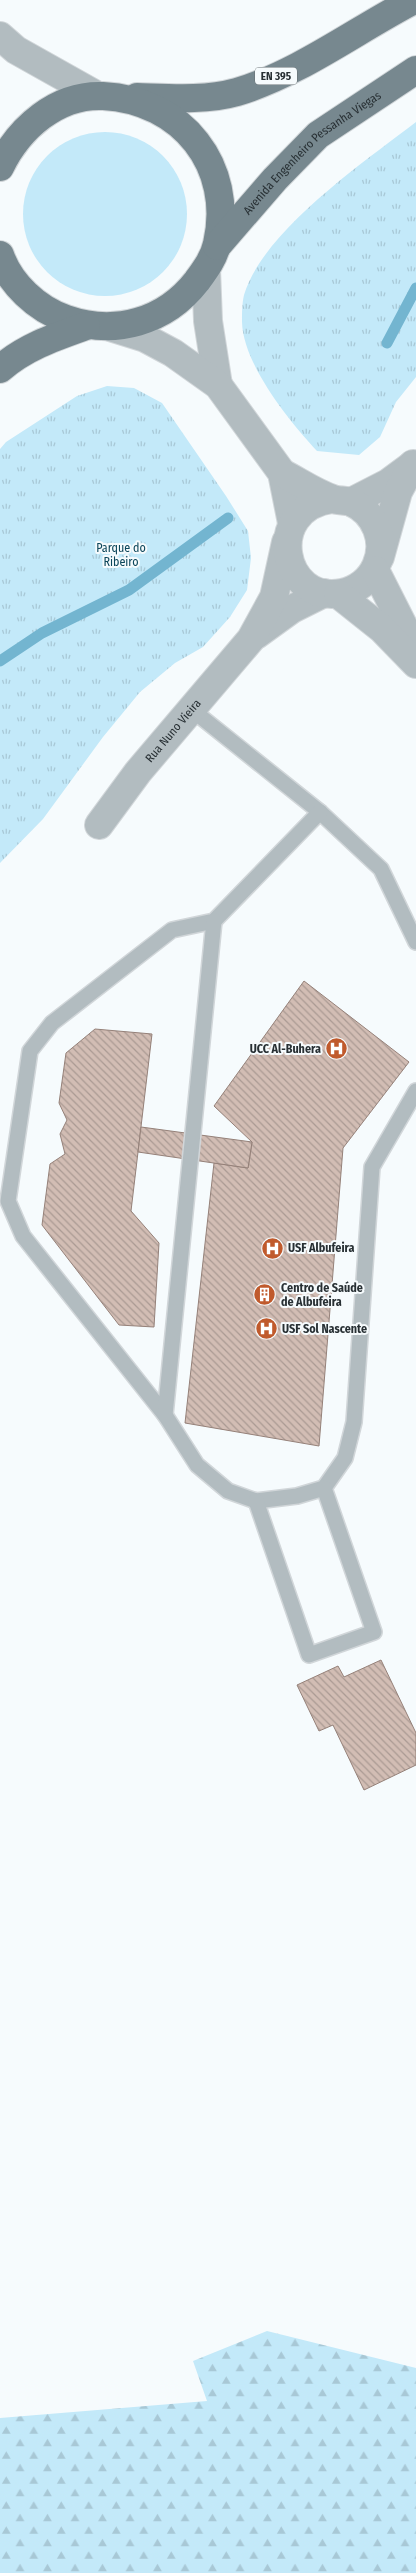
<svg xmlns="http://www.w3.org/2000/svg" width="416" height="2573" font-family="'Fira Sans Condensed',sans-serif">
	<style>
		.grass { fill: #c3e9f9 }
		.forest { fill: url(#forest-firs) }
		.park { fill: url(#park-tufts) }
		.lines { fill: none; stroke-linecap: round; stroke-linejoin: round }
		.stream { stroke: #73b5d0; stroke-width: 11 }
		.building { fill: url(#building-back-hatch); stroke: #958179 }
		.service-casing { stroke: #d1d6d9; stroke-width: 18 }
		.minor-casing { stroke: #d1d6d9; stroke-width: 30 }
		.tertiary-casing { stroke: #d1d6d9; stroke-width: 30 }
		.primary-casing { stroke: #d1d6d9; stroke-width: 30 }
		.service { stroke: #b2bcc0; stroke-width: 15 }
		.minor { stroke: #b2bcc0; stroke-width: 28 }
		.tertiary { stroke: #b2bcc0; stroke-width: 28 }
		.primary { stroke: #77888f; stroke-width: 28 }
		.labels { text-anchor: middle; stroke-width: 4; stroke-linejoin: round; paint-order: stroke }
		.shield { fill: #f6fbfd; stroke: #666d70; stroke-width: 1 }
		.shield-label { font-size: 11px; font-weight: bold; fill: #283034 }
		.street-label { font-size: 12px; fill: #283034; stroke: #f6fbfd }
		.park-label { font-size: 12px; fill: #0c465a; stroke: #f6fbfd }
		.poi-label { font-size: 12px; font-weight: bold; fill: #283034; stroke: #f6fbfd; text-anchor: start }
	</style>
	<defs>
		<pattern id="forest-firs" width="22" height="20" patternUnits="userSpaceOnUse" patternTransform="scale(1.25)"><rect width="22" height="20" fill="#c3e9f9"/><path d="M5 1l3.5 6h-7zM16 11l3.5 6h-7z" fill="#a8c8d6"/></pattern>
		<pattern id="park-tufts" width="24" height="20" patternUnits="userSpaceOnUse" patternTransform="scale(1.25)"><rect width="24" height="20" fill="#c3e9f9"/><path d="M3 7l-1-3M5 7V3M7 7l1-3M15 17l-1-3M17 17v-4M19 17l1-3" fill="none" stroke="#a8c8d6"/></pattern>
		<pattern id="building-back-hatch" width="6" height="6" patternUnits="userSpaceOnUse" patternTransform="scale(1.25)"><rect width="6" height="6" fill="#d2bdb4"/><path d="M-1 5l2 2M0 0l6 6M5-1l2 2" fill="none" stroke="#aa9a93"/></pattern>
	</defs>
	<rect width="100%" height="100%" fill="#f6fbfd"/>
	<!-- grass -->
	<circle class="grass" cx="105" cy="214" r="82"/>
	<!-- forest -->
	<polygon class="forest" points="267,2331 416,2368 416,2573 0,2573 0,2418 207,2401 193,2361"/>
	<!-- park -->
	<g class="park">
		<path d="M416,122V377L396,402L380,437L359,455L317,451C289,421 243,364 242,322C242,314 242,303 244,295C263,231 364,162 416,122Z"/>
		<polygon points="107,386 134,388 162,403 226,496 248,531 251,558 247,590 230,617 203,647 175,663 140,692 103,737 43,819 0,863 0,449 6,442 77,396"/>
	</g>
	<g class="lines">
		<!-- stream -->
		<g class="stream">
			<polyline points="387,343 416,288"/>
			<polyline points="0,661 42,633 129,590 228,518"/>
		</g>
	</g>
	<!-- building -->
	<g class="building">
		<polygon points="304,981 409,1062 343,1148 319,1446 185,1423 214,1163 248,1168 252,1142 214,1106"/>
		<polygon points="95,1029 152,1034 131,1211 159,1243 154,1327 119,1325 42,1225 50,1164 65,1154 60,1134 67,1120 59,1103 66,1053"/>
		<polygon points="141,1127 252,1142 248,1168 138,1152"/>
		<polygon points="381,1660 416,1733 416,1765 364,1790 333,1725 319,1731 297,1685 338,1666 344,1677"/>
	</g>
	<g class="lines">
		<defs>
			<g id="service">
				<polyline points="191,709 320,812 381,869 416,942"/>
				<polyline points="320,812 214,921 172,930 52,1023 30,1051 8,1201 23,1236 165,1415 197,1465 228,1491 256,1501 297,1496 324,1488 345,1458 354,1422 372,1167 416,1091"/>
				<polyline points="165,1415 214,921"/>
				<polyline points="256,1501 309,1655 374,1632 324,1488"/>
			</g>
			<g id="minor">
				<polyline points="351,502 388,483 411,466"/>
				<polyline points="380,557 398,492 413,464"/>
				<polyline points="256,635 292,609 324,593"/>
				<path id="s1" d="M99,825L138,772L251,639L274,597L286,542"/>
			</g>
			<g id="tertiary">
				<polyline points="0,36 16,50 98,96"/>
				<polyline points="206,269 208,321 218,385"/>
				<polyline points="113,328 145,338 173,353 218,385 282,473 292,523"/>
				<path d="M282,473C298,481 315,493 333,499C338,501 346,500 351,502C376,513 387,542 376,566C370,580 357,590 342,593C282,605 262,509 332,499"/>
				<polyline points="375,570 416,651"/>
				<polyline points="338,594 382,629 416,664"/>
			</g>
			<g id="primary">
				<path d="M137,97C169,98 205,101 237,92C300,73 356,30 414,0"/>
				<path d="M0,167C19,128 57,94 103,96C182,100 235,166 217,244C214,258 205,270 197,281C165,322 115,336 66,319C37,309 10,284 0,255"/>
				<path id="s2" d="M217,246L275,179L318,135L416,70"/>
				<path d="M0,369C25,347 55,337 86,326"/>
			</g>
		</defs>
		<!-- service casing -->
		<use href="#service" class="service-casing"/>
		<!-- minor casing -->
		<use href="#minor" class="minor-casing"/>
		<!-- tertiary casing -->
		<use href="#tertiary" class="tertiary-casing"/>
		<!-- primary casing -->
		<use href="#primary" class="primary-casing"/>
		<!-- service -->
		<use href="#service" class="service"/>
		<!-- minor -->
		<use href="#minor" class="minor"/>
		<!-- tertiary -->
		<use href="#tertiary" class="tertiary"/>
		<!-- primary -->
		<use href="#primary" class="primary"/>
	</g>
	<!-- icons -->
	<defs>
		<symbol id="hospital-disc" viewBox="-11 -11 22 22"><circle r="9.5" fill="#c05a2c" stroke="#f6fbfd"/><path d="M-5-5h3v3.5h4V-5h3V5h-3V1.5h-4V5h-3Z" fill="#fff"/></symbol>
		<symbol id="building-disc" viewBox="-11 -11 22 22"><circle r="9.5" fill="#c05a2c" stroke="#f6fbfd"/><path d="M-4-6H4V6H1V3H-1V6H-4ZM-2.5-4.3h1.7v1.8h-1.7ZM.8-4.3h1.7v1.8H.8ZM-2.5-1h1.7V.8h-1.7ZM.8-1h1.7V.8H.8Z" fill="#fff"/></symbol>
	</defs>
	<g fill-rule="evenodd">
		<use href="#hospital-disc" x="324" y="1036" width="25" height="25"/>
		<use href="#hospital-disc" x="260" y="1236" width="25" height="25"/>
		<use href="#building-disc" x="252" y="1282" width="25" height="25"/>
		<use href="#hospital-disc" x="254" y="1316" width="25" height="25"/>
	</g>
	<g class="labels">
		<!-- shield labels -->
		<rect class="shield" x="255" y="67.5" width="42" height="17" rx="4"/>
		<g class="shield-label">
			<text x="276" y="80">EN 395</text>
		</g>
		<!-- street labels -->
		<g class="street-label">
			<text dy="4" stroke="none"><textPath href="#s2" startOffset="134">Avenida Engenheiro Pessanha Viegas</textPath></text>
			<text dy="4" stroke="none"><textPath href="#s1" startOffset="120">Rua Nuno Vieira</textPath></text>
		</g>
		<!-- park labels -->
		<g class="park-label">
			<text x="121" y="552">Parque do<tspan x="121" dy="14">Ribeiro</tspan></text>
		</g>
		<!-- poi labels -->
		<g class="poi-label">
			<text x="321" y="1053" text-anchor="end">UCC Al-Buhera</text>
			<text x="288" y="1252">USF Albufeira</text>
			<text x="281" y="1292">Centro de Saúde<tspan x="281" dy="14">de Albufeira</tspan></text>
			<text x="282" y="1333">USF Sol Nascente</text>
		</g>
	</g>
</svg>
